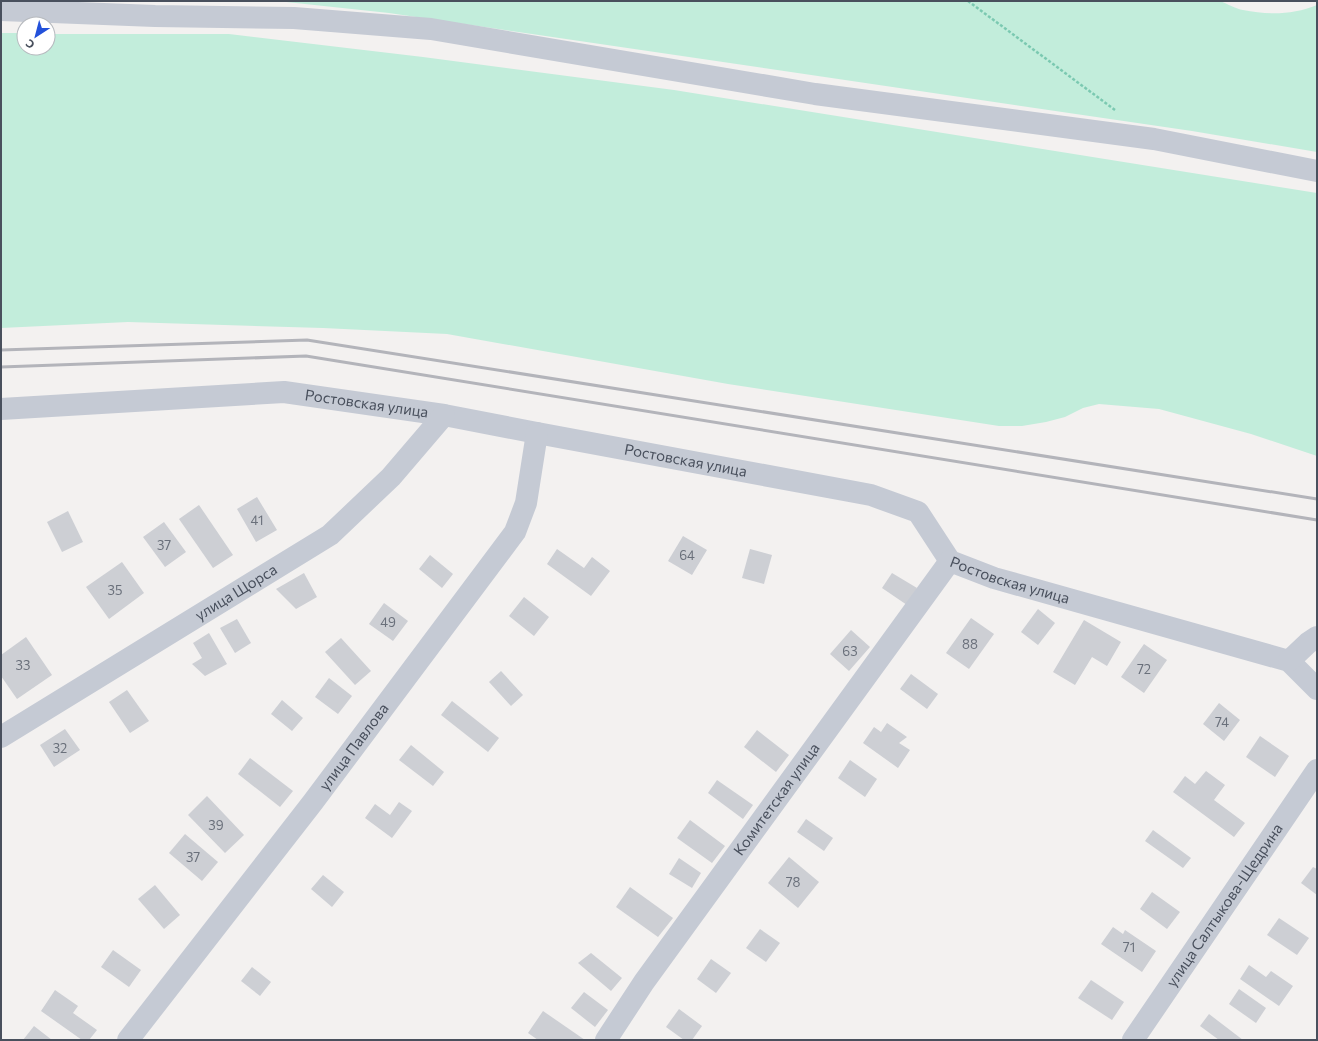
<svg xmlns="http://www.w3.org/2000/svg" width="1318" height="1041" font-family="Commissioner,sans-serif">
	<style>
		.green { fill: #c2eddb }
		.building { fill: #cdcfd4 }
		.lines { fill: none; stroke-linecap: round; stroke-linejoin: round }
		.path { stroke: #7bc9b1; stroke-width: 2.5; stroke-dasharray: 3 2; stroke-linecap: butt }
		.minor { stroke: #c5cad4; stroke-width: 22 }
		.rail { stroke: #b3b4ba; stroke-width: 3 }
		.labels { text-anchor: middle; stroke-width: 3; stroke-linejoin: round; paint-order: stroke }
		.number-label { font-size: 13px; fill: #6a707b }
		.street-label { font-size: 15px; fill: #49505d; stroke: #fff }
	</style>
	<rect width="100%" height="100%" fill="#f3f1f0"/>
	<!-- green -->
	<g class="green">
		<path d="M277,1H1220C1228,4 1236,9 1243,10C1268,15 1293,15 1317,5V152L1192,131L389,13Z"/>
		<polygon points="1,33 24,33 24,48 48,48 48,34 229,34 423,57 674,90 1317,193 1317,456 1251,434 1159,409 1099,404 1083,408 1065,417 1046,422 1022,426 999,426 728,384 447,334 323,328 128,322 1,328"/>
	</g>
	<!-- building -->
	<g class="building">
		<polygon points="257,497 277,530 256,542 237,509"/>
		<polygon points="199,505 233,555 213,568 179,519"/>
		<polygon points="68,511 83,542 62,552 47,522"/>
		<polygon points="164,522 186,552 165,567 143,537"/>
		<polygon points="683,536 707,550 692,575 668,561"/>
		<polygon points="557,549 584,568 592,557 610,571 591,596 547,564"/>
		<polygon points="750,549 772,555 764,584 742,578"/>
		<polygon points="430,555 453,574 442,588 419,569"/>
		<polygon points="122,562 144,593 109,619 86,587"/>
		<polygon points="304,573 317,597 296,609 276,589"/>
		<polygon points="892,573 917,588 907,605 882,588"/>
		<polygon points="524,597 549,617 534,636 509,616"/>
		<polygon points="384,603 408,621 393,641 369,624"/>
		<polygon points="1038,609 1055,623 1038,645 1021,632"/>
		<polygon points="971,618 994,634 969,669 946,653"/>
		<polygon points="237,619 251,643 235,653 220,628"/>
		<polygon points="1084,620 1121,642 1107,666 1092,657 1075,685 1053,672"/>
		<polygon points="851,630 870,647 849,671 830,654"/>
		<polygon points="209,633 227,664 205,676 192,664 202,658 193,643"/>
		<polygon points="26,637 52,675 17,699 1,676 1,655"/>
		<polygon points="341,638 371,671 355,685 325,652"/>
		<polygon points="1144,644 1167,660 1144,693 1121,677"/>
		<polygon points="501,671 523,695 511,706 489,682"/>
		<polygon points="911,674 938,694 927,709 900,689"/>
		<polygon points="329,678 352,696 338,714 315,697"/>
		<polygon points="127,690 149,721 130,733 109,702"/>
		<polygon points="282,700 303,718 292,731 271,714"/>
		<polygon points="452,701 499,738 488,752 441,715"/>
		<polygon points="1219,703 1240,720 1224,741 1203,724"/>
		<polygon points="887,723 907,737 899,743 910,750 898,768 863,743 874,727 881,732"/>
		<polygon points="65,729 80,750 54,767 40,745"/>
		<polygon points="757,730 789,755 776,772 744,747"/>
		<polygon points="1260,736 1289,756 1275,777 1246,757"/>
		<polygon points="411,745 444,772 433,786 399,760"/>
		<polygon points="250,758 293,791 280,807 238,774"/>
		<polygon points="850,760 877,779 865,797 838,778"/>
		<polygon points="1206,771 1225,785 1214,800 1245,823 1234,837 1173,792 1185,776 1195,784"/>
		<polygon points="717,780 753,805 743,819 708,793"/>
		<polygon points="207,796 244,835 225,853 188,815"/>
		<polygon points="399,802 412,811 392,838 365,818 375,804 390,815"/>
		<polygon points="806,819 833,838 824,851 797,832"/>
		<polygon points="690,820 725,846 712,863 677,838"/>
		<polygon points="1153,830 1191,858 1183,868 1145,841"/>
		<polygon points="185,834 218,862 202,881 169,853"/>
		<polygon points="789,857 819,882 798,908 768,883"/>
		<polygon points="679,858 701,873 692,888 669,874"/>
		<polygon points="1313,867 1317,869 1317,895 1301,883"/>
		<polygon points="323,875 344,892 332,907 311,889"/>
		<polygon points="155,885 180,915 164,929 138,899"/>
		<polygon points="630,887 673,918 658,937 616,907"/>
		<polygon points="1152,892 1180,912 1167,929 1140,909"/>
		<polygon points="1279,918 1309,938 1297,955 1267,935"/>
		<polygon points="1113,927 1123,934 1125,930 1156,951 1142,972 1101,944"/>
		<polygon points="760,929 780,943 766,962 746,948"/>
		<polygon points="113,950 141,970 129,987 101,967"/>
		<polygon points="591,953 622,978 611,991 578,963"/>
		<polygon points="711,959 731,973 716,993 697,979"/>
		<polygon points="1249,965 1266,977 1271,971 1293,986 1279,1006 1240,979"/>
		<polygon points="252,967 271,982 260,996 241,981"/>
		<polygon points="1091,980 1124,1002 1112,1020 1078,998"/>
		<polygon points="1239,989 1266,1008 1256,1023 1229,1004"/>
		<polygon points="55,990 78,1006 73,1013 97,1030 89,1040 82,1040 41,1011"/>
		<polygon points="584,992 608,1010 595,1027 571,1008"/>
		<polygon points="679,1009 702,1026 692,1040 684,1040 666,1027"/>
		<polygon points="543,1011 585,1040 538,1040 528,1033"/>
		<polygon points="1209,1014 1243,1040 1219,1040 1200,1026"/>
		<polygon points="34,1026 52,1040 23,1040"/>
	</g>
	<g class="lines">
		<!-- path -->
		<polyline class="path" points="968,1 1115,110"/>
		<!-- minor -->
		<g class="minor">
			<polyline points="1,10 155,16 294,18 431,29 815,94 1154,139 1317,171"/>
			<path id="s1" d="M1,409L284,392L444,415L537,433L871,495L918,512L950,561L994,578L1289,661L1317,689"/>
			<polyline points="1289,661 1308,643 1317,637"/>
			<path id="s2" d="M1,737L330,535L391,477L444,415"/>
			<path id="s3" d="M128,1040L313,802L515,532L526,503L537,433"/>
			<path id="s4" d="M606,1040L644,982L950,561"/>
			<path id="s5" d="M1133,1040L1317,770"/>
		</g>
		<!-- rail -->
		<g class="rail">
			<polyline points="1,350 307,340 1317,499"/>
			<polyline points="1,367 306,356 1317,520"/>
		</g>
	</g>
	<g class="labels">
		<!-- number labels -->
		<g class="number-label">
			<text x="257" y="525">41</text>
			<text x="164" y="550">37</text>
			<text x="687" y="560">64</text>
			<text x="115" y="595">35</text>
			<text x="388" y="627">49</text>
			<text x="970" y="649">88</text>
			<text x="850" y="656">63</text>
			<text x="23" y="670">33</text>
			<text x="1144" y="674">72</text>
			<text x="1222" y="727">74</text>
			<text x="60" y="753">32</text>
			<text x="216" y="830">39</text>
			<text x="193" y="862">37</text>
			<text x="793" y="887">78</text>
			<text x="1129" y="952">71</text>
		</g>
		<!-- street labels -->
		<g class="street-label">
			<text dy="5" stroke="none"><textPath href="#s1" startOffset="367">Ростовская улица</textPath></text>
			<text dy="5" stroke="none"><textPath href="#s1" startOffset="691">Ростовская улица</textPath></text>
			<text dy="5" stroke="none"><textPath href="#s1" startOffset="1051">Ростовская улица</textPath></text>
			<text dy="5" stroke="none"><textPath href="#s2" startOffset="276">улица Щорса</textPath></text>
			<text dy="5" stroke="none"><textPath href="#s3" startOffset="370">улица Павлова</textPath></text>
			<text dy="5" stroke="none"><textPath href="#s4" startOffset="295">Комитетская улица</textPath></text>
			<text dy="5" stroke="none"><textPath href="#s5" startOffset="163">улица Салтыкова-Щедрина</textPath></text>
		</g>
	</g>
	<!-- border -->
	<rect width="1318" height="1041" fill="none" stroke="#49505d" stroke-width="4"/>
	<!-- north arrow -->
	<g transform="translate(36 36) rotate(216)"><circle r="19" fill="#ffffff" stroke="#b6b9be"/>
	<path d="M0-3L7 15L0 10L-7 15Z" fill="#2351da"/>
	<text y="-6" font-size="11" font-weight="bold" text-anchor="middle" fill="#49505d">С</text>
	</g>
</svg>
